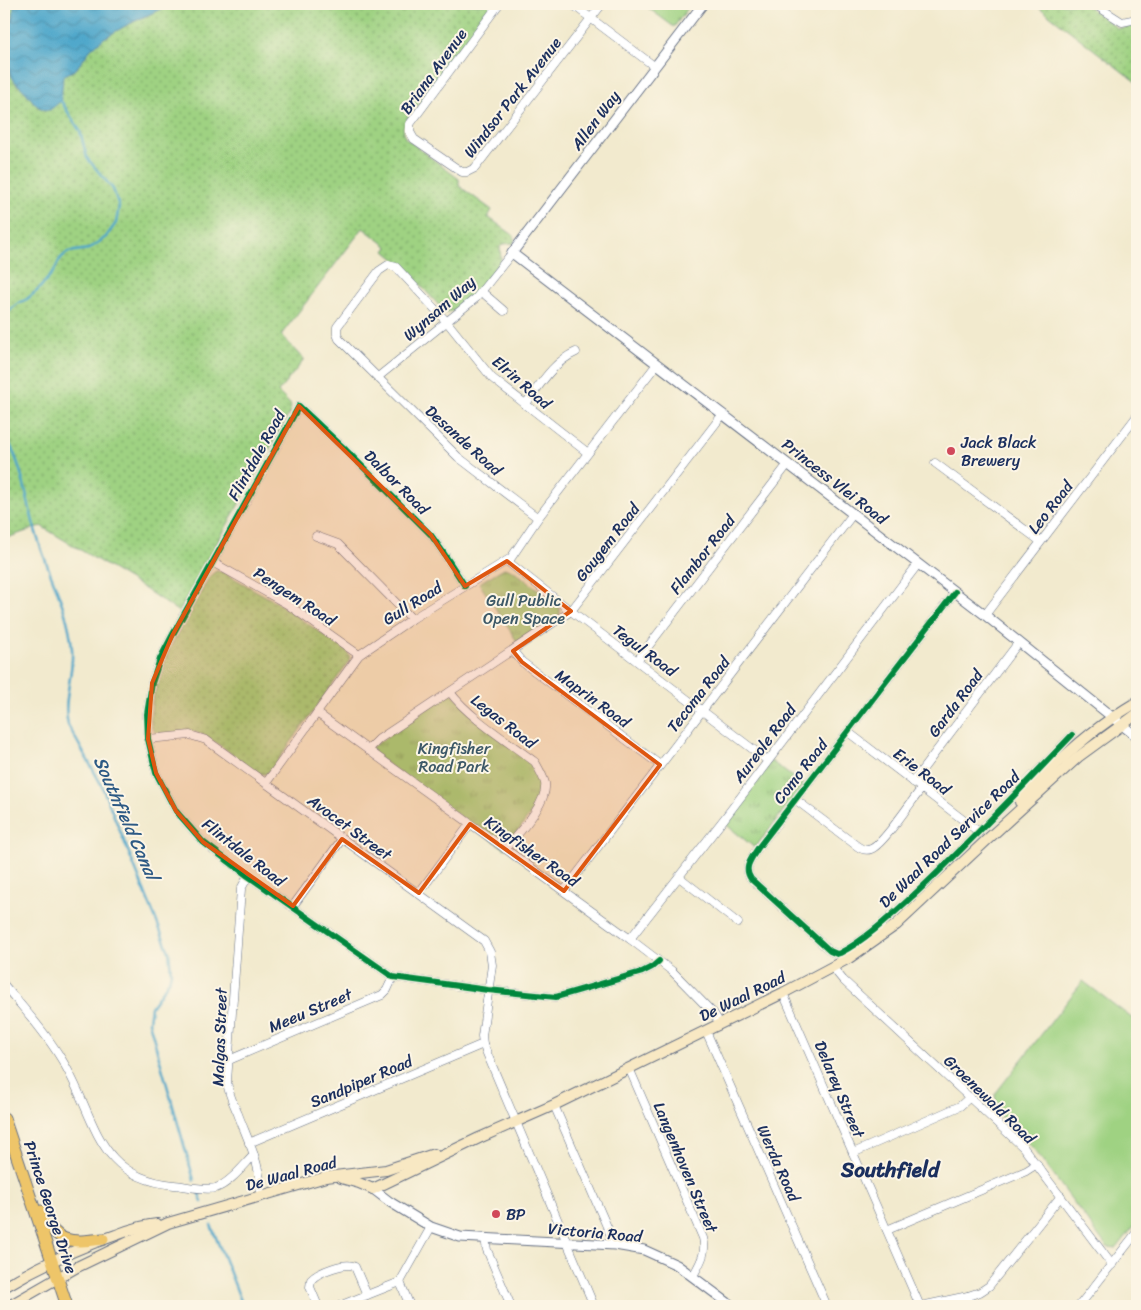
<svg xmlns="http://www.w3.org/2000/svg" width="1141" height="1310" font-family="Sriracha,sans-serif">
	<style>
		.grass { fill: url(#grass-dots); stroke: #5d8070 }
		.park { fill: url(#park-tufts); stroke: #5d8070 }
		.pitch { fill: #9fd282; stroke: #5d8070 }
		.water { fill: url(#water-waves); stroke: #346a94 }
		.lines { fill: none; stroke-linecap: round; stroke-linejoin: round }
		.stream { stroke: #4ca6ca; stroke-width: 2.5 }
		.minor-casing { stroke: #667085; stroke-width: 9 }
		.tertiary-casing { stroke: #667085; stroke-width: 11 }
		.secondary-casing { stroke: #667085; stroke-width: 12 }
		.primary-casing { stroke: #667085; stroke-width: 13 }
		.minor { stroke: #fff; stroke-width: 8 }
		.tertiary { stroke: #fff; stroke-width: 9 }
		.secondary { stroke: #f8e8c3; stroke-width: 10 }
		.primary { stroke: #eec569; stroke-width: 11 }
		.rail { stroke: #1b2f5e; stroke-width: 2.5; stroke-dasharray: 8 4; stroke-linecap: butt }
		.cycleway-casing { stroke: #fcf5e5; stroke-width: 9 }
		.cycleway { stroke: #00873e; stroke-width: 6 }
		.marked { fill: #de5710; fill-opacity: 0.2; stroke: #de5710; stroke-width: 4; stroke-linejoin: round }
		.poi-dot { fill: #d1495b; stroke: #fcf5e5; stroke-width: 2 }
		.labels { text-anchor: middle; stroke-width: 4; stroke-linejoin: round; paint-order: stroke }
		.street-label { font-size: 16px; fill: #1b2f5e; stroke: #fcf5e5 }
		.poi-label { font-size: 16px; fill: #1b2f5e; stroke: #fcf5e5; text-anchor: start }
		.park-label { font-size: 16px; fill: #3c5867; stroke: #fcf5e5 }
		.water-label { font-size: 18px; font-style: italic; fill: #2c5984; stroke: #fcf5e5 }
		.district-label { font-size: 21px; font-weight: bold; fill: #1b2f5e; stroke: #fcf5e5 }
	</style>
	<defs>
		<pattern id="grass-dots" width="8" height="8" patternUnits="userSpaceOnUse" patternTransform="scale(1.25)"><rect width="8" height="8" fill="#9fd282"/><path d="M2 2h.1M6 6h.1" fill="none" stroke="#81ab6e" stroke-width="1.8" stroke-linecap="round"/></pattern>
		<pattern id="park-tufts" width="24" height="20" patternUnits="userSpaceOnUse" patternTransform="scale(1.25)"><rect width="24" height="20" fill="#9fd282"/><path d="M3 7l-1-3M5 7V3M7 7l1-3M15 17l-1-3M17 17v-4M19 17l1-3" fill="none" stroke="#81ab6e"/></pattern>
		<pattern id="water-waves" width="16" height="10" patternUnits="userSpaceOnUse" patternTransform="scale(1.25)"><rect width="16" height="10" fill="#4ca6ca"/><path d="M0 5q4-4 8 0t8 0" fill="none" stroke="#3e88a7"/></pattern>
	</defs>
	<rect width="100%" height="100%" fill="#fcf5e5"/>
	<filter id="ink" filterUnits="userSpaceOnUse"><feTurbulence type="fractalNoise" baseFrequency=".02" numOctaves="2"/><feDisplacementMap in="SourceGraphic" scale="10" xChannelSelector="R" yChannelSelector="G"/><feConvolveMatrix kernelMatrix="1 2 1 2 8 2 1 2 1" color-interpolation-filters="sRGB"/></filter>
	<filter id="wash" filterUnits="userSpaceOnUse"><feTurbulence type="fractalNoise" baseFrequency=".0096" numOctaves="4" result="noise"/><feDisplacementMap in="SourceGraphic" scale="20" xChannelSelector="R" yChannelSelector="G"/><feGaussianBlur stdDeviation="1.12" result="paint"/><feColorMatrix in="noise" values="0 0 0 0 0 0 0 0 0 0 0 0 0 0 0 0 0 1.4 0 .05"/><feComposite in="paint" operator="in"/></filter>
	<g filter="url(#wash)">
		<rect width="100%" height="100%" fill="#f2eace"/>
		<!-- grass -->
		<g class="grass">
			<path d="M4,4H13C15,14 13,20 8,29L11,39L8,56L16,84L23,89L36,105L44,110H50L62,95L61,86L63,76L76,69L90,50L104,38L127,25L171,4H495L407,119L403,127L405,138L459,179V186L492,210L488,217L513,235L515,243L503,244L500,247L501,260C489,274 465,313 445,312L404,267L385,251L388,247L363,228L281,335L304,360L278,392L291,405L290,412L179,612L145,589L41,526L4,539Z"/>
			<polygon points="1035,4 1085,4 1117,28 1123,28 1133,25 1137,29 1137,83"/>
			<path d="M216,571L223,572L276,602L347,651L350,658L348,663L271,770L266,774H258C242,763 212,736 194,732C183,730 167,738 157,733C149,729 151,720 151,712C156,662 186,619 210,576Z"/>
		</g>
		<!-- park -->
		<g class="park">
			<polygon points="643,4 691,4 674,27"/>
			<polygon points="504,568 514,571 558,605 560,609 560,614 518,643 479,583"/>
			<polygon points="450,692 535,762 541,773 544,795 505,849 368,750"/>
			<polygon points="771,761 803,785 755,848 724,823"/>
		</g>
		<!-- pitch -->
		<polygon class="pitch" points="1083,981 1137,1022 1137,1222 1117,1248 1107,1247 1034,1149 997,1113 995,1094"/>
		<!-- water -->
		<path class="water" d="M13,4H171L127,25L104,38L90,50L76,69L63,76L61,101L50,110C39,110 35,104 29,96C23,88 15,84 11,75C4,60 12,45 8,29C13,20 15,14 13,4Z"/>
		<g class="lines">
			<!-- stream -->
			<g class="stream">
				<polyline points="4,319 8,312 17,304 27,299 38,290 54,271 60,259 68,252 89,249 106,237 116,223 119,206 113,189 87,158 80,131 61,101"/>
				<path d="M4,434C24,466 26,501 37,536C48,573 69,609 72,649C74,674 62,700 68,725L101,784L169,952L171,972L169,981L151,1007L149,1022L194,1180"/>
				<polyline points="198,1191 202,1202"/>
				<polyline points="211,1225 243,1306"/>
			</g>
		</g>
	</g>
	<g filter="url(#ink)">
		<g class="lines">
			<defs>
				<g id="minor">
					<polyline points="499,4 410,124 410,132 414,139 462,172 467,172 475,168 602,4"/>
					<polyline points="572,4 654,66"/>
					<polyline points="1094,4 1122,22 1137,19"/>
					<polyline points="482,292 504,311"/>
					<polyline points="378,377 476,298 512,253"/>
					<path d="M525,405C540,385 553,362 576,352"/>
					<polyline points="935,463 1040,541"/>
					<polyline points="538,518 458,457 339,339 337,334 337,327 379,271 388,265 396,267 447,322 492,378 588,453"/>
					<polyline points="316,536 338,544 412,619"/>
					<polyline points="507,561 571,611 767,760"/>
					<polyline points="214,563 287,604 359,655"/>
					<polyline points="465,586 443,552 431,535 346,450 299,406 172,636 160,659 152,683 147,714 148,739 156,773 176,811 203,842 248,876 393,977 488,990 556,997 642,972 652,967 659,961"/>
					<path d="M955,592L758,848C751,859 743,868 751,879L830,951L837,954L840,953C866,940 895,912 917,892C971,842 1021,788 1072,735"/>
					<polyline points="985,615 1137,416"/>
					<polyline points="513,651 522,662 660,765"/>
					<polyline points="637,661 788,464"/>
					<path d="M450,692C468,717 510,743 535,762C539,769 543,776 545,783C548,804 518,833 505,849"/>
					<polyline points="317,713 630,939 672,971 714,1014 720,1024"/>
					<polyline points="848,732 979,832"/>
					<polyline points="148,739 190,735 206,740 484,941 490,952 492,965 482,1036 483,1044 594,1306"/>
					<polyline points="368,750 379,739 571,611 723,414"/>
					<polyline points="913,782 1019,642"/>
					<polyline points="266,783 359,655 412,619 511,558 538,518 657,364"/>
					<path d="M796,800L857,846C861,849 866,851 871,849C883,845 912,800 922,788"/>
					<path d="M248,876L241,889L227,1081C228,1093 233,1103 238,1114C248,1141 263,1168 260,1197"/>
					<polyline points="679,877 738,923"/>
					<polyline points="564,891 853,514"/>
					<polyline points="419,893 470,824"/>
					<polyline points="293,906 342,839"/>
					<polyline points="630,939 724,819 918,564"/>
					<polyline points="833,968 843,980 1023,1147 1112,1265"/>
					<path d="M4,985C24,1009 46,1033 62,1060C97,1117 94,1177 174,1185C186,1186 204,1191 216,1188C230,1183 243,1166 254,1155"/>
					<polyline points="783,993 920,1306"/>
					<polyline points="706,1031 827,1306"/>
					<polyline points="229,1060 382,995 387,990 393,977"/>
					<path d="M629,1068L703,1238C707,1253 700,1263 693,1276"/>
					<polyline points="554,1105 615,1245"/>
					<polyline points="249,1143 483,1044"/>
					<polyline points="853,1153 960,1106 970,1097"/>
					<polyline points="887,1230 1026,1171 1037,1164"/>
					<polyline points="485,1239 487,1250 511,1306"/>
					<polyline points="400,1282 410,1306"/>
					<path d="M318,1306L310,1287L311,1280C318,1272 347,1261 355,1267L367,1295"/>
					<polyline points="339,1306 400,1282 431,1227"/>
					<polyline points="921,1306 968,1296"/>
					<polyline points="969,1306 968,1296 980,1292 989,1286 1061,1196"/>
					<polyline points="1079,1306 1137,1232"/>
				</g>
				<g id="tertiary">
					<polyline points="703,4 512,253 985,615 1137,737"/>
					<polyline points="373,1189 390,1202 431,1227 460,1237 615,1245 644,1250 677,1265 732,1306"/>
				</g>
				<g id="secondary">
					<path d="M1020,802C1055,762 1091,729 1137,702"/>
					<polyline points="341,1178 359,1183 373,1189"/>
					<polyline points="373,1189 479,1138 554,1105 783,993 849,958 896,925 990,837 1078,757 1137,714"/>
					<path d="M4,1287C39,1266 77,1248 116,1235C129,1230 143,1225 157,1224"/>
					<polyline points="9,1306 77,1267 168,1223 326,1177 386,1170 434,1154"/>
				</g>
				<g id="primary">
					<polyline points="4,1118 67,1306"/>
					<path d="M41,1211C56,1244 70,1243 103,1239"/>
				</g>
			</defs>
			<!-- minor casing -->
			<use href="#minor" class="minor-casing"/>
			<!-- tertiary casing -->
			<use href="#tertiary" class="tertiary-casing"/>
			<!-- secondary casing -->
			<use href="#secondary" class="secondary-casing"/>
			<!-- primary casing -->
			<use href="#primary" class="primary-casing"/>
			<!-- minor -->
			<use href="#minor" class="minor"/>
			<!-- tertiary -->
			<use href="#tertiary" class="tertiary"/>
			<!-- secondary -->
			<use href="#secondary" class="secondary"/>
			<!-- primary -->
			<use href="#primary" class="primary"/>
			<!-- rail -->
			<polyline class="rail" points="1131,1306 1137,1299"/>
			<defs>
				<g id="cycleway">
					<polyline points="465,586 443,552 431,535 346,450 299,406 172,636 160,659 152,683 147,714 148,739 156,773 176,811 203,842 248,876 393,977 488,990 556,997 642,972 652,967 659,961"/>
					<path d="M955,592L758,848C751,859 743,868 751,879L830,951L837,954L840,953C866,940 895,912 917,892C971,842 1021,788 1072,735"/>
				</g>
			</defs>
			<!-- cycleway casing -->
			<use href="#cycleway" class="cycleway-casing"/>
			<!-- cycleway -->
			<use href="#cycleway" class="cycleway"/>
		</g>
	</g>
	<!-- marked area -->
	<path class="marked" d="M299,406L431,535L465,586L507,561L571,611L513,651L522,662L660,765L564,891L470,824L419,893L342,839L293,906L203,842L176,811L156,773L148,739L152,683L172,636Z"/>
	<!-- markers -->
	<g class="poi-dot">
		<circle cx="951" cy="451" r="5"/>
		<circle cx="496" cy="1214" r="5"/>
	</g>
	<g class="labels">
		<!-- street labels -->
		<g class="street-label">
			<text transform="translate(433 71) rotate(-54)" y="6">Briana Avenue</text>
			<text transform="translate(512 97) rotate(-52)" y="6">Windsor Park Avenue</text>
			<text transform="translate(595 120) rotate(-53)" y="6">Allen Way</text>
			<text transform="translate(439 308) rotate(-41)" y="6">Wynsam Way</text>
			<text transform="translate(522 382) rotate(41)" y="6">Elrin Road</text>
			<text transform="translate(464 440) rotate(42)" y="6">Desande Road</text>
			<text transform="translate(256 455) rotate(-61)" y="6">Flintdale Road</text>
			<text transform="translate(835 481) rotate(38)" y="6">Princess Vlei Road</text>
			<text transform="translate(397 482) rotate(45)" y="6">Dalbor Road</text>
			<text transform="translate(1050 507) rotate(-52)" y="6">Leo Road</text>
			<text transform="translate(607 542) rotate(-52)" y="6">Gougem Road</text>
			<text transform="translate(702 554) rotate(-52)" y="6">Flambor Road</text>
			<text transform="translate(295 596) rotate(33)" y="6">Pengem Road</text>
			<text transform="translate(412 603) rotate(-32)" y="6">Gull Road</text>
			<text transform="translate(645 650) rotate(37)" y="6">Tegul Road</text>
			<text transform="translate(698 694) rotate(-52)" y="6">Tecoma Road</text>
			<text transform="translate(593 698) rotate(36)" y="6">Maprin Road</text>
			<text transform="translate(955 703) rotate(-53)" y="6">Garda Road</text>
			<text transform="translate(504 721) rotate(38)" y="6">Legas Road</text>
			<text transform="translate(764 743) rotate(-53)" y="6">Aureole Road</text>
			<text transform="translate(800 771) rotate(-52)" y="6">Como Road</text>
			<text transform="translate(922 771) rotate(37)" y="6">Erie Road</text>
			<text transform="translate(350 827) rotate(36)" y="6">Avocet Street</text>
			<text transform="translate(949 839) rotate(-44)" y="6">De Waal Road Service Road</text>
			<text transform="translate(532 851) rotate(35)" y="6">Kingfisher Road</text>
			<text transform="translate(244 852) rotate(38)" y="6">Flintdale Road</text>
			<text transform="translate(742 996) rotate(-26)" y="6">De Waal Road</text>
			<text transform="translate(310 1010) rotate(-23)" y="6">Meeu Street</text>
			<text transform="translate(219 1037) rotate(-88)" y="6">Malgas Street</text>
			<text transform="translate(361 1081) rotate(-23)" y="6">Sandpiper Road</text>
			<text transform="translate(840 1089) rotate(67)" y="6">Delarey Street</text>
			<text transform="translate(990 1099) rotate(44)" y="6">Groenewald Road</text>
			<text transform="translate(779 1163) rotate(66)" y="6">Werda Road</text>
			<text transform="translate(686 1167) rotate(67)" y="6">Langenhoven Street</text>
			<text transform="translate(291 1173) rotate(-15)" y="6">De Waal Road</text>
			<text transform="translate(51 1207) rotate(72)" y="6">Prince George Drive</text>
			<text transform="translate(595 1232) rotate(5)" y="6">Victoria Road</text>
		</g>
		<!-- poi labels -->
		<g class="poi-label">
			<text x="961" y="448">Jack Black<tspan x="961" dy="18">Brewery</tspan></text>
			<text x="506" y="1220">BP</text>
		</g>
		<!-- park labels -->
		<g class="park-label">
			<text x="524" y="606">Gull Public<tspan x="524" dy="18">Open Space</tspan></text>
			<text x="454" y="754">Kingfisher<tspan x="454" dy="18">Road Park</tspan></text>
		</g>
		<!-- water labels -->
		<g class="water-label">
			<text transform="translate(126 818) rotate(66)" y="6">Southfield Canal</text>
		</g>
		<!-- district labels -->
		<g class="district-label">
			<text x="890" y="1177">Southfield</text>
		</g>
	</g>
	<!-- margin -->
	<rect width="1141" height="1310" fill="none" stroke="#fcf5e5" stroke-width="20"/>
</svg>
